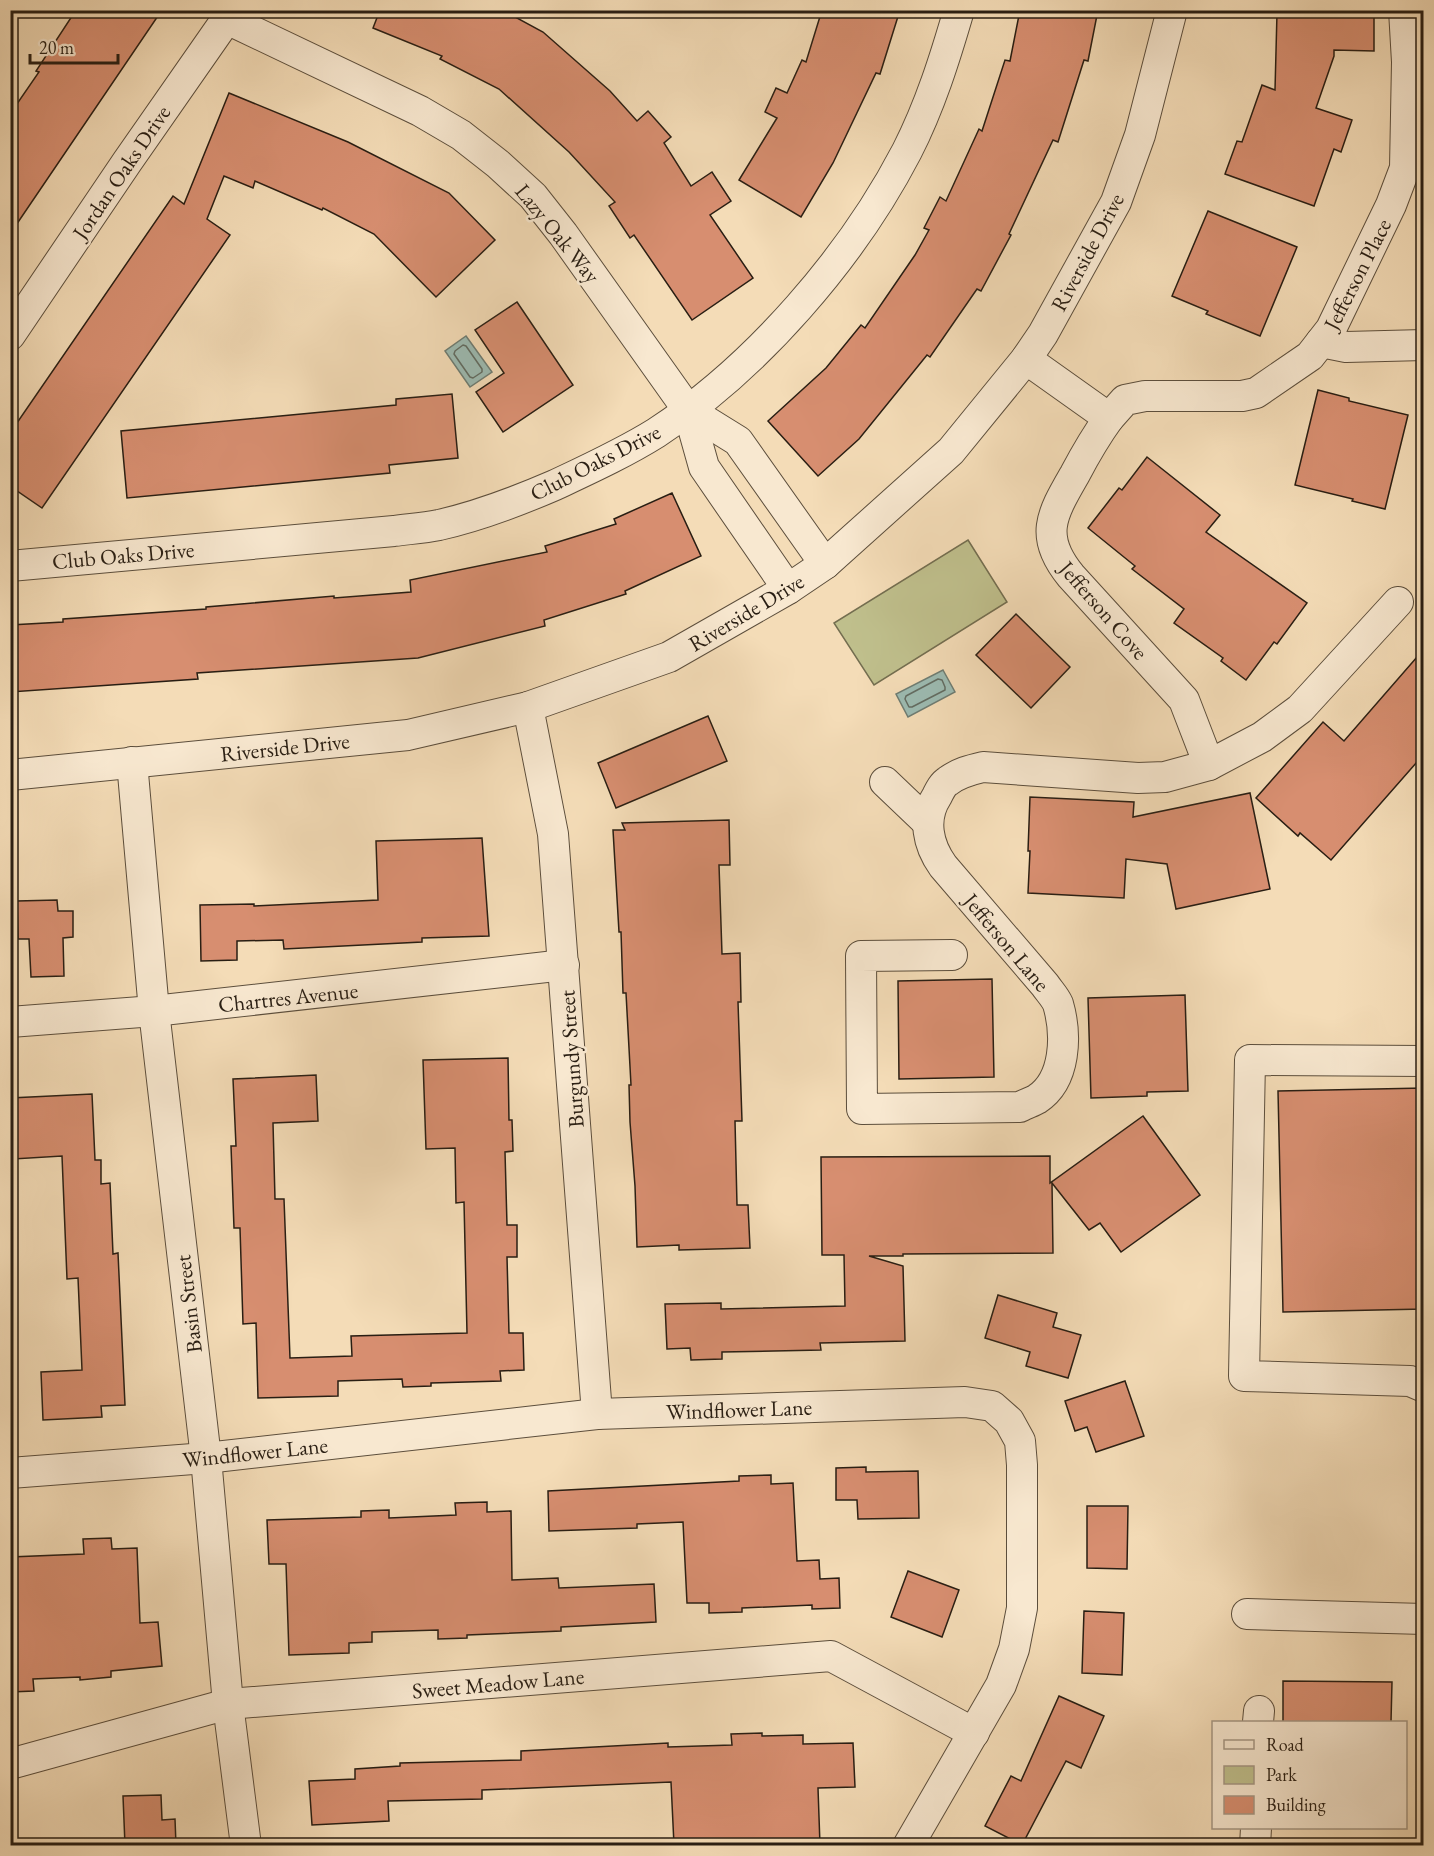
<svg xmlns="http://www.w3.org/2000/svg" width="1434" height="1856" font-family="'EB Garamond',serif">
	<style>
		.green { fill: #bfbf8c; stroke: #746e50; stroke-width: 1.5 }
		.water { fill: #9cbbb2; stroke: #6e7c72; stroke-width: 1.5 }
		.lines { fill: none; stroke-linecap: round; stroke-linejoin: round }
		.shore { stroke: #626c62; stroke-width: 1.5 }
		.building { fill: #d78e70; stroke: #291e13; stroke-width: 1.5 }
		.minor-casing { stroke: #5c4e3c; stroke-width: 32 }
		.minor { stroke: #f8e8d0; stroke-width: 30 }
		.labels { text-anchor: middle; stroke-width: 5; stroke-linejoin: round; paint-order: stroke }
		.street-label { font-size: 22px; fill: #291e13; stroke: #f8e8d0 }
	</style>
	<rect width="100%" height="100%" fill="#f4dcb7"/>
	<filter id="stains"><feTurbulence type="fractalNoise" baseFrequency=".00333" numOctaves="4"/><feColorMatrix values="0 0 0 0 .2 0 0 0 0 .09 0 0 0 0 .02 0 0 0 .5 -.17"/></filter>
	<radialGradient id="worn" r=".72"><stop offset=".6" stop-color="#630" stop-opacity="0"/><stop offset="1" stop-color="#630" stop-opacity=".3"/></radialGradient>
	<!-- green -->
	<polygon class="green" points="968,540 1007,602 874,685 834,623"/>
	<!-- water -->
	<g class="water">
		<polygon points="466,336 492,372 470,387 445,351"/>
		<polygon points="943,670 955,692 908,717 896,694"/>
	</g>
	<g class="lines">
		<!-- shore -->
		<g class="shore">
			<polygon points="463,345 466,346 482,369 482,372 473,378 470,377 454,354 455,351"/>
			<polygon points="938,679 942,680 945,687 945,690 912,707 909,707 905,699 906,696"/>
		</g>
	</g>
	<!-- building -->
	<g class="building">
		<polygon points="76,10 162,10 10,234 10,114 39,72 36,71"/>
		<polygon points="380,10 502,10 543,32 610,91 637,121 648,111 671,137 664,143 691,186 712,172 731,201 710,215 753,278 692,320 634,235 630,238 609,206 615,202 569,152 499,89 440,59 442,56 373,28"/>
		<polygon points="822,10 900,10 880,74 876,73 833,163 801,217 739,180 777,118 765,112 776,88 787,93 802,60 806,62"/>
		<polygon points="1020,10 1098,10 1088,61 1084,60 1058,142 1053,140 1009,234 1011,235 981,291 977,289 930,357 927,355 859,439 818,476 768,421 826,368 861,325 865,328 915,255 929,230 924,228 940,197 946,201 979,129 982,131 1005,60 1010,61"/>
		<polygon points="1288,10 1365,10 1364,17 1374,17 1374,51 1334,50 1334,56 1316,108 1352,120 1341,152 1334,149 1314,206 1225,174 1237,141 1242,142 1262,85 1275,90 1277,13 1288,13"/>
		<polygon points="229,93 348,142 449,193 495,240 436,297 374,234 323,208 322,210 255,181 253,188 224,176 207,219 230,235 42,508 10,486 10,433 173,196 184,204"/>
		<polygon points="1208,211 1297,247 1260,336 1206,314 1208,311 1172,296"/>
		<polygon points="517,302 573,385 503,432 476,392 504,373 475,330"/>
		<polygon points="1318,390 1349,398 1349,401 1408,415 1385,509 1352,501 1353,499 1295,485"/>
		<polygon points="452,394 458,458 389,465 390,473 127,498 121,431 396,405 396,399"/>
		<polygon points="1147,457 1220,515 1206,532 1307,603 1277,644 1274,642 1246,680 1221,661 1223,658 1174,623 1184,609 1132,569 1135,566 1088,528 1119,488 1122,490"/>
		<polygon points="672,493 701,556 625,591 626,594 544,620 545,626 418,658 197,673 198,679 10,692 10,625 63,622 63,619 206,609 206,607 334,596 334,598 411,592 410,580 547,552 545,546 616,524 614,519"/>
		<polygon points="1016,614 1070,667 1031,708 976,655"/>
		<polygon points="1424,649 1424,754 1331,860 1300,833 1298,836 1256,798 1323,722 1344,741"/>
		<polygon points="708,716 727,761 616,808 598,763"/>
		<polygon points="1250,793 1270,889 1176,909 1167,864 1126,859 1124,898 1028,893 1030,851 1028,851 1030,797 1134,802 1133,817"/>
		<polygon points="729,820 730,865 719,865 722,954 740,953 741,1002 738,1002 742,1121 735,1121 737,1205 748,1205 750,1248 679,1250 679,1245 637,1247 635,1186 630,1122 629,1085 631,1085 626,993 623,993 621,932 619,932 613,830 625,830 622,823"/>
		<polygon points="482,838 489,936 422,938 422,942 284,949 283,940 237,941 237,960 201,961 200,905 254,904 254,906 378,900 376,841"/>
		<polygon points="57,900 58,911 73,911 73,937 63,938 64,976 31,977 29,939 18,939 17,901"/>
		<polygon points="992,979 994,1077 899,1079 898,981"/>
		<polygon points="1185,995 1188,1091 1147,1092 1147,1096 1091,1098 1088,998"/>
		<polygon points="508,1058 509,1120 512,1120 513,1151 505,1152 507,1225 517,1225 517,1257 507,1257 509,1333 523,1333 524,1370 500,1371 501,1381 431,1383 431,1386 403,1387 402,1379 338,1381 338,1396 258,1398 256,1323 243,1324 240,1228 234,1228 231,1146 236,1146 233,1079 316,1075 318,1121 273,1123 275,1199 284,1199 290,1358 352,1356 351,1336 467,1333 464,1202 456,1203 455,1148 426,1149 423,1060"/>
		<polygon points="1424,1088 1424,1309 1283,1312 1278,1091"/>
		<polygon points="92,1094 95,1160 101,1160 101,1184 110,1183 113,1254 118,1253 125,1405 101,1406 102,1417 43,1420 41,1372 82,1370 78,1278 67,1279 62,1156 13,1159 10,1098"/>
		<polygon points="1143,1116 1200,1195 1121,1252 1100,1223 1089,1230 1052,1183 1053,1253 903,1254 903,1256 869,1256 903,1266 905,1341 820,1343 821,1350 722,1352 722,1359 691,1360 690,1348 667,1349 665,1304 721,1303 721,1309 845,1306 844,1255 822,1255 821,1157 1050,1156 1050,1183"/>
		<polygon points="998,1295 1057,1313 1053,1327 1081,1335 1068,1378 1026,1366 1030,1352 985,1338"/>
		<polygon points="1125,1381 1144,1436 1096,1452 1087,1427 1075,1431 1065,1401"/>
		<polygon points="866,1467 866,1472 918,1471 919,1518 858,1519 857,1500 836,1500 836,1468"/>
		<polygon points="771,1475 771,1484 793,1483 797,1561 819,1560 820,1579 839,1578 840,1608 812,1609 812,1605 742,1608 742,1612 709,1613 709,1603 687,1603 683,1522 637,1524 637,1528 549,1531 548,1491 739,1481 739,1476"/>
		<polygon points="487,1502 487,1512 511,1511 512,1580 558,1578 559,1588 654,1584 656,1622 561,1627 561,1631 467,1635 467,1638 438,1639 438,1630 372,1632 372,1642 349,1643 349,1653 289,1655 286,1564 269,1564 267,1520 361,1517 361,1511 389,1510 389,1518 456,1515 455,1503"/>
		<polygon points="1087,1506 1128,1506 1127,1569 1087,1568"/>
		<polygon points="111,1538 112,1549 137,1548 140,1623 158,1622 162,1666 111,1671 111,1677 80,1680 80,1677 33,1679 34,1691 10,1692 10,1557 84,1554 83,1539"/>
		<polygon points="908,1571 959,1590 942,1637 891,1617"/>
		<polygon points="1084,1611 1124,1613 1122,1675 1082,1673"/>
		<polygon points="1283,1681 1392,1682 1391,1722 1283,1722"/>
		<polygon points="1059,1696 1104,1716 1081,1768 1066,1761 1022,1845 985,1826 1011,1776 1021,1781"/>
		<polygon points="762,1733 762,1736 803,1735 803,1744 853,1743 855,1787 818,1788 820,1845 674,1845 671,1782 482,1790 482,1799 388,1801 389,1821 312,1825 309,1781 355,1779 355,1769 400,1766 400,1763 521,1760 521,1751 668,1743 668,1747 732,1745 731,1734"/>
		<polygon points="161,1795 162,1820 175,1819 176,1845 125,1845 123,1796"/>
	</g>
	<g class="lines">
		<defs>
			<g id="minor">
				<polyline points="227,19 420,111 461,135 498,164 533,196 563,234 688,410 704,467 788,589"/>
				<polyline points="10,335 127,162 233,10"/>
				<polyline points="1321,342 1346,347 1424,345"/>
				<polyline points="1026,359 1109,418 1125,400 1145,396 1242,396 1256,393 1310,356 1331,329 1391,205 1405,168 1407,62 1404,10"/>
				<polyline points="688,410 738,441 825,564"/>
				<path d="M1109,418C1096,436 1085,455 1075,474C1052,514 1038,536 1071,576L1184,700L1209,765"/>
				<path d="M10,566L394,531C409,529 424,528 439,525C479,516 518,501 555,485C589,469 624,453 656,433C757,367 852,257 907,151C930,106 945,58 959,10"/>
				<polyline points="528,707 553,834 597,1414"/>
				<polyline points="132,762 154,1011 206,1458 228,1704 246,1846"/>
				<polyline points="10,775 408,735 528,707 669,657 788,589 825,564 951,451 1026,359 1043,334 1116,202 1140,135 1172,10"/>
				<polyline points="885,782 928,823"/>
				<path d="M952,955L861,956L862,1109L1020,1107C1025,1104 1032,1102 1037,1099C1066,1080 1067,1035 1058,1004C1055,997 1049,991 1045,985L943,866C928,845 922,819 937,796C940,790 943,784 948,781C959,773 970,770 983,767L1138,778L1165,777L1209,765L1262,737L1300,709L1398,602"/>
				<polyline points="10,1022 154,1011 564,965"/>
				<polyline points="1424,1061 1250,1060 1244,1376 1410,1381 1424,1387"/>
				<polyline points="10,1473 206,1458 597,1414 965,1402 992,1406 1009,1421 1020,1441 1022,1465 1022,1608 1014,1649 1001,1685 908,1846"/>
				<polyline points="1247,1614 1424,1619"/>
				<polyline points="1258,1722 1259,1711"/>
				<polyline points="10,1764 228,1704 831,1656 974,1733"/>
				<polyline points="1255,1846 1256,1828"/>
			</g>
		</defs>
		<!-- minor casing -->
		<use href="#minor" class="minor-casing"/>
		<!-- minor -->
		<use href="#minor" class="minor"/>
	</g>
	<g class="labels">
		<!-- street labels -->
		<g class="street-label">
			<text transform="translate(121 172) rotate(-56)" y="8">Jordan Oaks Drive</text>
			<text transform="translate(558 233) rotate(51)" y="8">Lazy Oak Way</text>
			<text transform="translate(1087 252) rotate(-62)" y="8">Riverside Drive</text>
			<text transform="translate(1357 274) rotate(-63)" y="8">Jefferson Place</text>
			<text transform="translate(595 462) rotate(-27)" y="8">Club Oaks Drive</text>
			<text transform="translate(123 555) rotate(-5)" y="8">Club Oaks Drive</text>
			<text transform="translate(1104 610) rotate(49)" y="8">Jefferson Cove</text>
			<text transform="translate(746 612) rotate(-31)" y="8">Riverside Drive</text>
			<text transform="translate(285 747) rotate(-6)" y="8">Riverside Drive</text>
			<text transform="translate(1007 942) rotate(50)" y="8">Jefferson Lane</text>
			<text transform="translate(288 997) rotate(-6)" y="8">Chartres Avenue</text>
			<text transform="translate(571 1059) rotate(-94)" y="8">Burgundy Street</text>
			<text transform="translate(188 1304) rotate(-97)" y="8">Basin Street</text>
			<text transform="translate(739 1409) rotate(-2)" y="8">Windflower Lane</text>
			<text transform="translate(255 1452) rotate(-6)" y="8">Windflower Lane</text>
			<text transform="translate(498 1683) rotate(-5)" y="8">Sweet Meadow Lane</text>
		</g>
	</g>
	<!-- margin -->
	<rect width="1434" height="1856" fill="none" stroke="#f4dcb7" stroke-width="36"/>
	<rect x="12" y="12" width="1410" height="1832" fill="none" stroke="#291e13" stroke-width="3"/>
	<rect x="18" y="18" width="1398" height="1820" fill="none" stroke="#291e13" stroke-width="1.5"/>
	<!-- legend -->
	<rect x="1212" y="1721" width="195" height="108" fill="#f8e8d0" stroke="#a59784" stroke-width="1.5"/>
	<rect x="1224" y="1740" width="30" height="9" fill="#f8e8d0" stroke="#a59784" stroke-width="1.5"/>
	<text x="1266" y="1751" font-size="18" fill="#291e13">Road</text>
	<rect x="1224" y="1766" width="30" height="18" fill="#bfbf8c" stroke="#a59784" stroke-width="1.5"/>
	<text x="1266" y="1781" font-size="18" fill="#291e13">Park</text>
	<rect x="1224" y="1796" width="30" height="18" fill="#d78e70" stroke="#a59784" stroke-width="1.5"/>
	<text x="1266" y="1811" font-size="18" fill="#291e13">Building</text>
	<!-- scale -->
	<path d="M30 54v9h88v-9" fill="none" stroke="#291e13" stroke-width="3"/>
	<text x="39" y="54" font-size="18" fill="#291e13" stroke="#f8e8d0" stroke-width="4.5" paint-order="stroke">20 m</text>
	<rect width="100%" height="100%" filter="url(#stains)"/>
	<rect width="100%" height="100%" fill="url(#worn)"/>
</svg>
